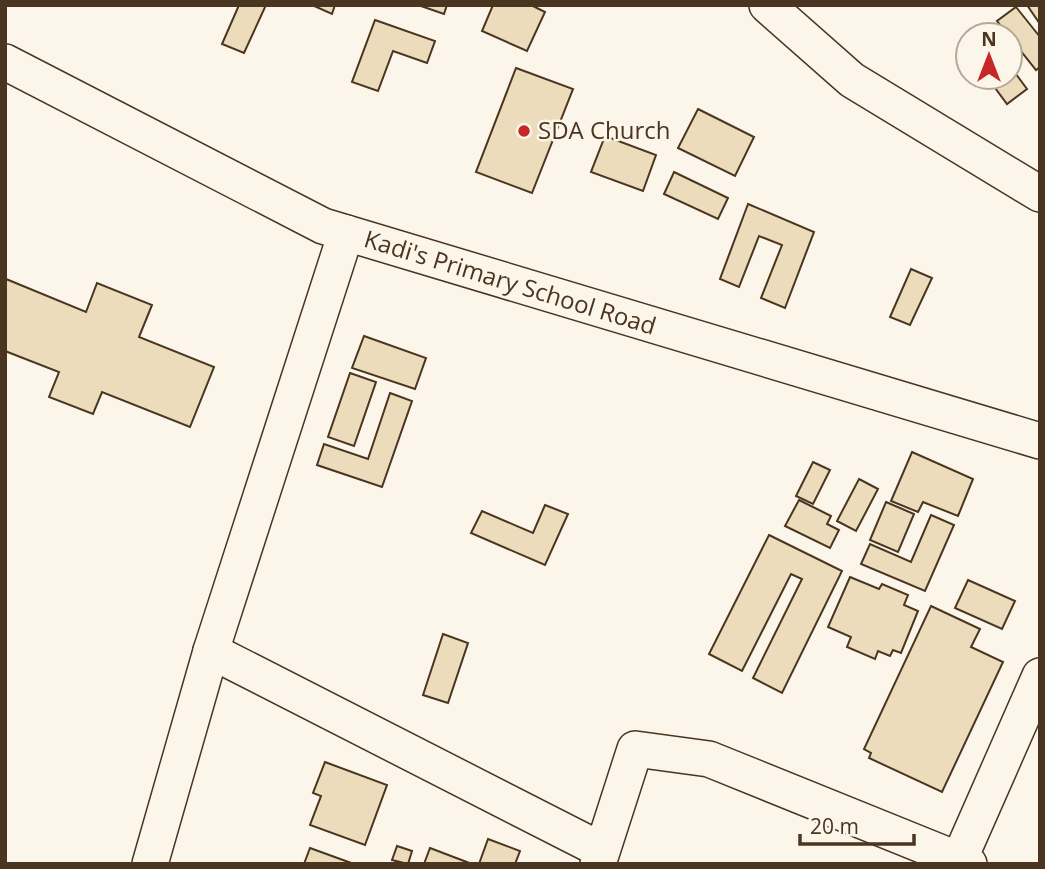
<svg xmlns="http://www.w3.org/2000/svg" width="1045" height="869" font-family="'Open Sans',sans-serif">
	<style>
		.building { fill: #ecdcbc; stroke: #4a3520; stroke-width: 2 }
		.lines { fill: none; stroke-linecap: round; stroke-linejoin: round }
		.street-casing { stroke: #4a3520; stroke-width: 38 }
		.street { stroke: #fbf6e9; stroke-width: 35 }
		.poi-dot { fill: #c62828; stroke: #fbf6e9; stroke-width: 2.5 }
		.labels { text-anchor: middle; stroke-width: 5; stroke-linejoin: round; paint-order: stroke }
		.poi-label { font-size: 24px; fill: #4a3520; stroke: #fbf6e9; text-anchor: start }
		.street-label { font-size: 24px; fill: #4a3520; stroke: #fbf6e9 }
	</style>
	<rect width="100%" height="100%" fill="#fbf6e9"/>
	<!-- building -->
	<g class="building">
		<polygon points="239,5 266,5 244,53 222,44"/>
		<polygon points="312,5 335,5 332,14"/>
		<polygon points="418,5 447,5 444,14"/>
		<polygon points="493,5 531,5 545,12 527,51 482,31"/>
		<polygon points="1027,5 1040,5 1040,24"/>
		<polygon points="1016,7 1040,37 1040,67 1036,70 997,21"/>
		<polygon points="375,20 435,41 427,63 393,51 378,91 352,82"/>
		<polygon points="1010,66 1027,89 1007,104 987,77 1010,77"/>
		<polygon points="516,68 573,89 532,193 476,172"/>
		<polygon points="698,109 754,137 735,176 678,148"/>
		<polygon points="605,136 656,155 643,191 591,172"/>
		<polygon points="674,172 728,198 718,219 664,194"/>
		<polygon points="748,204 814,232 785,308 761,298 782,245 759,236 739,287 720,279"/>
		<polygon points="911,269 932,278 910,325 890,317"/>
		<polygon points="6,279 86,312 97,283 152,305 139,337 214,367 190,427 102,392 93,414 49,397 59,372 5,351"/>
		<polygon points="364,336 426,358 415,389 352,368"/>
		<polygon points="350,373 376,382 354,446 328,437"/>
		<polygon points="390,393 412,401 382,487 317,465 324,444 368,459"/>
		<polygon points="912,452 973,479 958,516 923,502 918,512 891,501"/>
		<polygon points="813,462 830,470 813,504 796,496"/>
		<polygon points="859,479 878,489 856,531 837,521"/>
		<polygon points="799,500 831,516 827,524 839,530 830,548 785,526"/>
		<polygon points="886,502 914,514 898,552 870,540"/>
		<polygon points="545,505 568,514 545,565 471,533 482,511 533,533"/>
		<polygon points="931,515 954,525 925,591 861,564 870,544 911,562"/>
		<polygon points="769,535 842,571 782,693 753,678 802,579 791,574 742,671 709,654"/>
		<polygon points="850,577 879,589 882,584 908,595 904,605 918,611 901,653 893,650 890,656 878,651 875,659 847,647 851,637 828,627"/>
		<polygon points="968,580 1015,601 1002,629 955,608"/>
		<polygon points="931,606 980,629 971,647 1003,662 942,792 869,758 871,753 864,749"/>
		<polygon points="443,634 468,643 448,703 423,695"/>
		<polygon points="325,762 387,785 365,845 310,825 321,796 313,793"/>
		<polygon points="488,839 520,851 515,864 479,864"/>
		<polygon points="397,846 412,851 408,864 392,860"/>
		<polygon points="310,848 354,864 304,864"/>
		<polygon points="430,848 472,864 424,864"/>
	</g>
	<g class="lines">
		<defs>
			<g id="street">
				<polyline points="767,5 852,80 1040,194"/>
				<polyline points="5,62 323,226 1040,441"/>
				<polyline points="211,651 601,850"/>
				<polyline points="959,860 1040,676"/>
				<polyline points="150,864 211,651 346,233"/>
				<polyline points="598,864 635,749 709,759 969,864"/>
			</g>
		</defs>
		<!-- street casing -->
		<use href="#street" class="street-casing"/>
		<!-- street -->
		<use href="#street" class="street"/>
	</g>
	<!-- markers -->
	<circle class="poi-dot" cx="524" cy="131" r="7"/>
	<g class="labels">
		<!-- poi labels -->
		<g class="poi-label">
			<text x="538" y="139">SDA Church</text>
		</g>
		<!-- street labels -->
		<g class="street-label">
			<text transform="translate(510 283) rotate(17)" y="8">Kadi's Primary School Road</text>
		</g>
	</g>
	<!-- border -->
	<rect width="1045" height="869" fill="none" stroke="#4a3520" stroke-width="14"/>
	<!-- north arrow -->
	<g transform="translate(989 56)"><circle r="33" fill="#fbf6e9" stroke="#b4a999" stroke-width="2"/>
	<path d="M0-5L12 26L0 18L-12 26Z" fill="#c62828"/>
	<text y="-10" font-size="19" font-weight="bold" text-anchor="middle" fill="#4a3520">N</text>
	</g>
	<!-- scale -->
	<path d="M800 834v10h114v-10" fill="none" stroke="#4a3520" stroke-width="3.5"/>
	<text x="810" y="834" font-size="21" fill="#4a3520" stroke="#fbf6e9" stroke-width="5" paint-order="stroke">20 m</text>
</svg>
